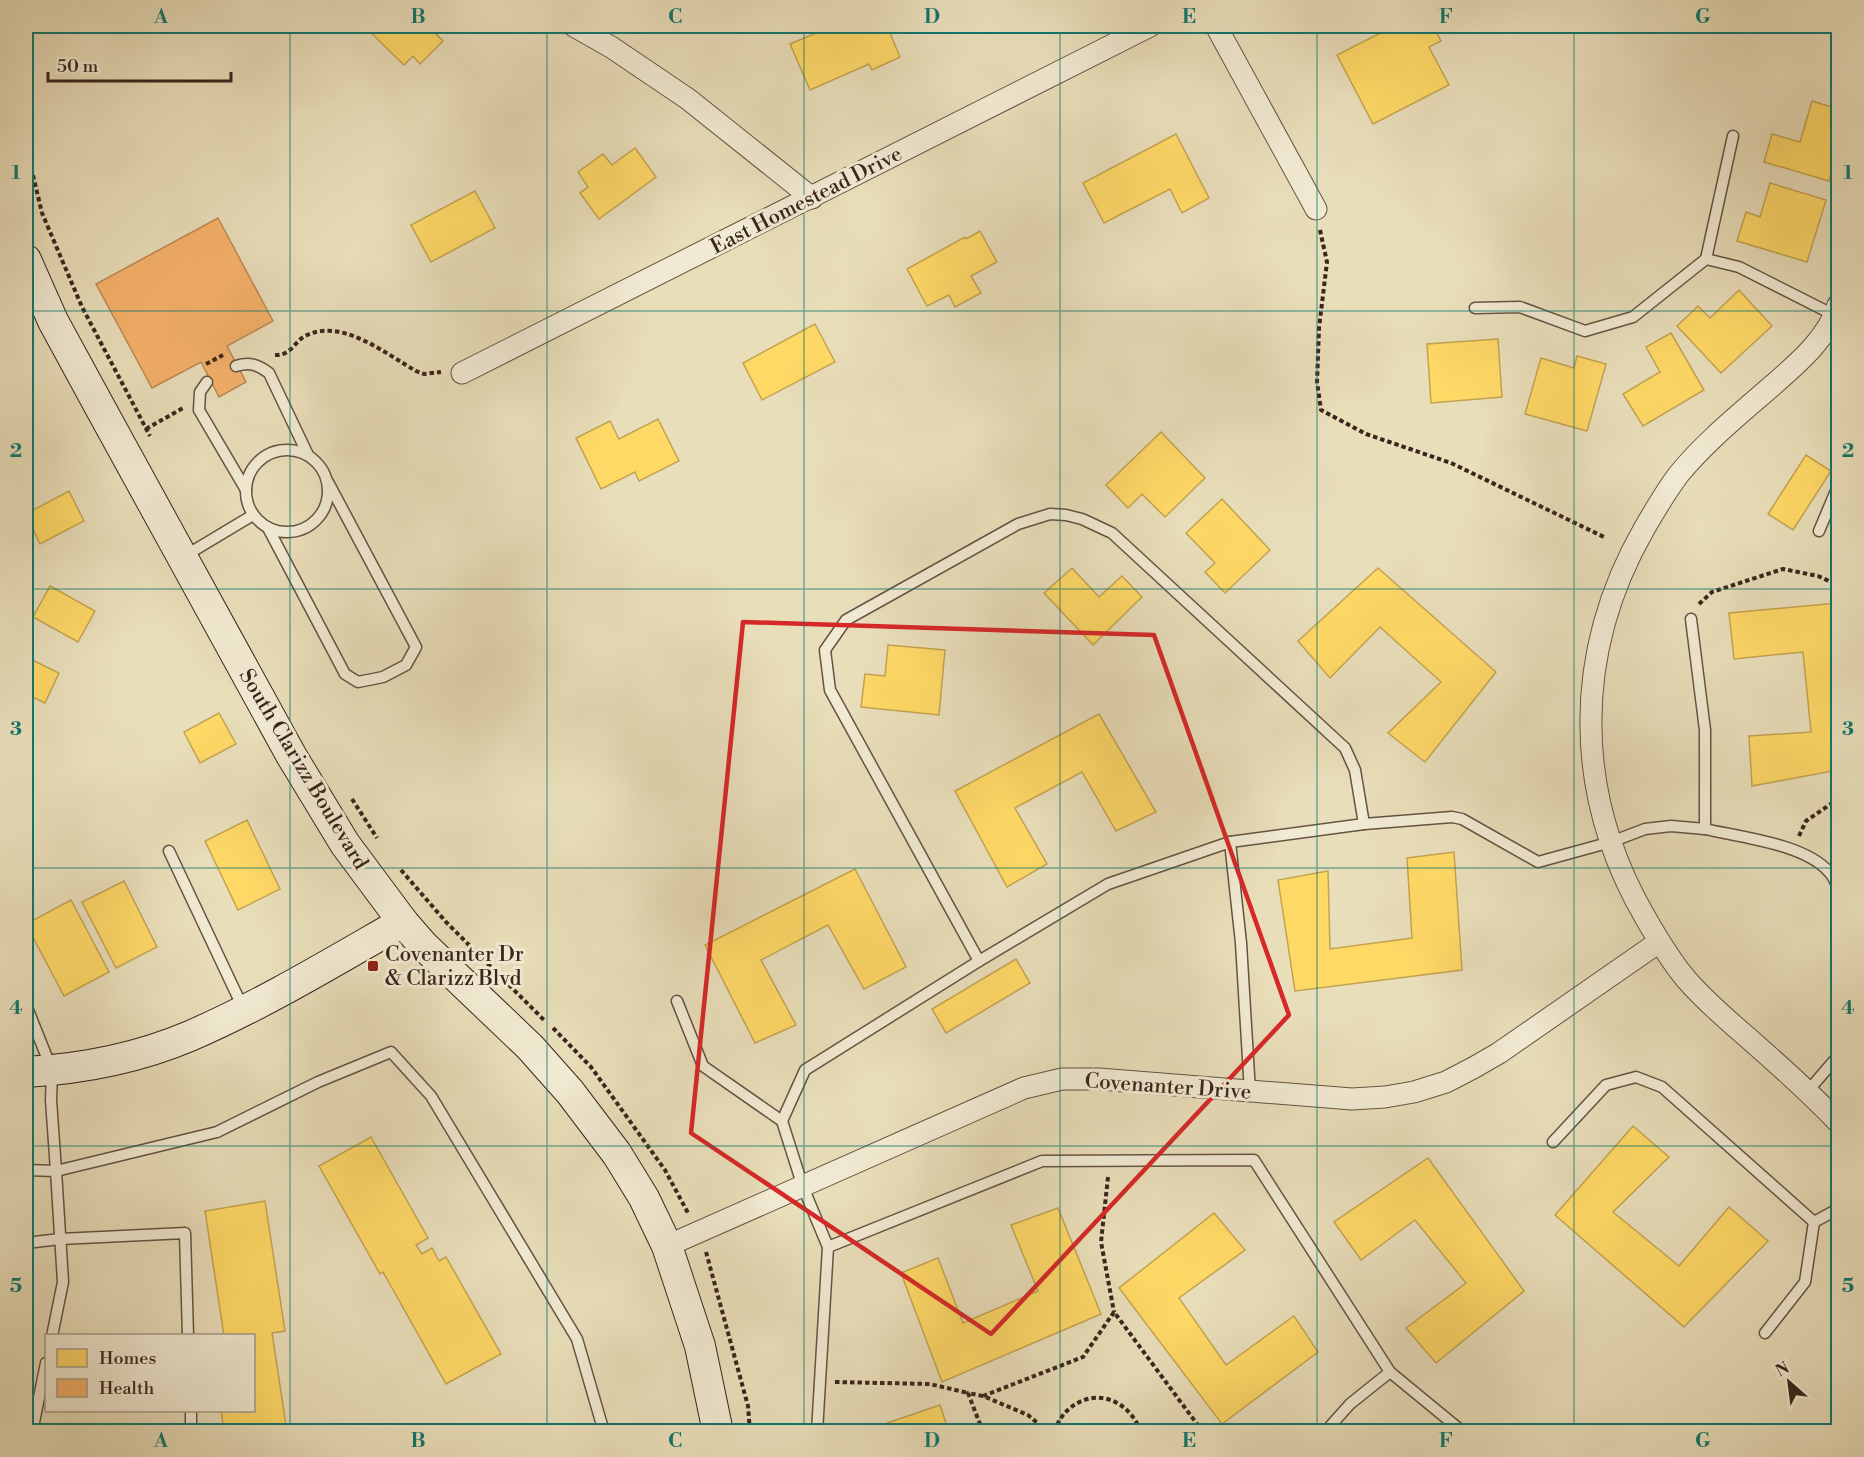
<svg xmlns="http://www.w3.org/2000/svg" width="1864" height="1457" font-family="'Libre Bodoni',serif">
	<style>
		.homes { fill: #ffd966; stroke: #c4a350; stroke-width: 1.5 }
		.health { fill: #f6b26b; stroke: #bd8854; stroke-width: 1.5 }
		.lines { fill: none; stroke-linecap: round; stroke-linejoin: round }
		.lane-casing { stroke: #655344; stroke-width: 13 }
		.street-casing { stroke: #655344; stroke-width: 23 }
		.secondary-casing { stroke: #39251d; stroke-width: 32 }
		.path { stroke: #39251d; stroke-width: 4; stroke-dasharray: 4.5 3; stroke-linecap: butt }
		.lane { stroke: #f1ead2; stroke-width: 10 }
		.street { stroke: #f1ead2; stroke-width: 21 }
		.secondary { stroke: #f1ead2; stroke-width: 30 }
		.marked { fill: none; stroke: #d62828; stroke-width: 4.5; stroke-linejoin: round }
		.grid { fill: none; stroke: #0f766e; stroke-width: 1.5; stroke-opacity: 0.55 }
		.poi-dot { fill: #8f2418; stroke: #f1ead2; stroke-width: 2 }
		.labels { text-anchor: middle; stroke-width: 6; stroke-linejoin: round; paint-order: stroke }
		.street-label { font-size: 21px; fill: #39251d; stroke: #f1ead2 }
		.poi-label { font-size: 21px; fill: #39251d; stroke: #f1ead2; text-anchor: start }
		.neatline { fill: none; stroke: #0f766e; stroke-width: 2 }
		.grid-label { font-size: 20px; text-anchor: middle; font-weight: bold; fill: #0f766e }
	</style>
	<rect width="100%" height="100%" fill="#e9deba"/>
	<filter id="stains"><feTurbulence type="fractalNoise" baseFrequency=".00333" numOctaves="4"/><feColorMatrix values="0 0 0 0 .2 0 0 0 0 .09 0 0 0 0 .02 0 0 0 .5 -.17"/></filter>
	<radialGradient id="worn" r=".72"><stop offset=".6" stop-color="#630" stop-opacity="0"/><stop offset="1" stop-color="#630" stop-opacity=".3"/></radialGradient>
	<!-- homes -->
	<g class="homes">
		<polygon points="364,26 428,26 443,41 420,64 413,56 404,65"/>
		<polygon points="833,26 887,26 900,57 872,70 869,64 810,90 790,44"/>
		<polygon points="1394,26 1433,26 1441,41 1429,47 1449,85 1373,124 1337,55"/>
		<polygon points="1812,101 1838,109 1838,149 1829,181 1764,162 1772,134 1800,142"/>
		<polygon points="1176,134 1209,198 1182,213 1170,189 1104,223 1083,183"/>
		<polygon points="635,148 656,177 599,219 580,193 588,187 578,172 603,154 612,165"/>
		<polygon points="1770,183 1826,200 1807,262 1737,241 1746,212 1760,217"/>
		<polygon points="475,191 495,228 431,262 411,225"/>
		<polygon points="980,231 997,262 971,276 981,293 955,307 949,295 927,306 907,269 965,237 966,239"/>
		<polygon points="1739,290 1772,326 1721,373 1677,326 1698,306 1710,318"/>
		<polygon points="815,324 835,362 762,400 743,363"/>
		<polygon points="1671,333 1704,390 1643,426 1623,394 1660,372 1646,347"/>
		<polygon points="1498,339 1502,397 1431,403 1427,344"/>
		<polygon points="1577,356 1606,364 1587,431 1525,414 1541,358 1574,368"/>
		<polygon points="658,419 679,461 639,481 635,472 601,489 576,438 610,421 619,439"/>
		<polygon points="1161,432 1205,478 1165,517 1142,494 1128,508 1106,485"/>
		<polygon points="1806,455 1831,471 1793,530 1768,514"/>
		<polygon points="69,491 84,521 40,544 26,514"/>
		<polygon points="1222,499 1270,550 1225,593 1205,572 1215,563 1186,533"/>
		<polygon points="1072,568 1099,597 1122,576 1142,597 1093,645 1044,593"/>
		<polygon points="1378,568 1496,672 1425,762 1388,733 1441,682 1380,627 1330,678 1298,641"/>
		<polygon points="50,586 95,611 78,642 33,617"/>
		<polygon points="1838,603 1838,770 1752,786 1749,736 1811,732 1803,652 1734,659 1729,613"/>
		<polygon points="888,645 945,650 939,715 861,707 865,674 885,676"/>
		<polygon points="26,657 59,673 45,703 26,694"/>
		<polygon points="219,713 236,744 200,763 184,732"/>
		<polygon points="1099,714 1156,812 1116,831 1082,772 1015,808 1047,864 1007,887 955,791"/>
		<polygon points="247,820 280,889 238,910 205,841"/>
		<polygon points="1454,852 1462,970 1295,991 1278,880 1328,871 1330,949 1412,938 1407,858"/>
		<polygon points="855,869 906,967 864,989 828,925 761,960 796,1025 755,1043 705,945"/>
		<polygon points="124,881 157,947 116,968 82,902"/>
		<polygon points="71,900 109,972 64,996 26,924"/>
		<polygon points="1016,959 1030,983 946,1033 932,1009"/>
		<polygon points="1633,1126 1669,1157 1613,1212 1679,1266 1729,1207 1768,1241 1684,1327 1555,1215"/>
		<polygon points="371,1137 428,1238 416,1245 422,1254 432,1248 439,1261 446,1257 501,1354 446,1384 383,1272 380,1274 319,1166"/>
		<polygon points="1428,1158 1524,1291 1436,1363 1406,1328 1466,1283 1415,1220 1361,1260 1334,1222"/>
		<polygon points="265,1201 285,1331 272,1333 287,1432 224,1432 221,1410 254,1410 254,1336 224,1336 205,1211"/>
		<polygon points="1058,1208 1101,1314 942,1382 901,1273 938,1258 963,1323 1038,1291 1011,1225"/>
		<polygon points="1214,1213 1245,1250 1179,1298 1226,1365 1294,1316 1318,1352 1222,1424 1119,1288"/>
		<polygon points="940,1405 949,1432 861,1432"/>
	</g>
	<!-- health -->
	<polygon class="health" points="218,218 273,321 227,346 246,382 219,397 201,362 152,388 96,284"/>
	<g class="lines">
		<defs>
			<g id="lane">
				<polyline points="1733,136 1706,259 1739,267 1836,316"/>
				<polyline points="1475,308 1520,307 1585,331 1633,317 1706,259"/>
				<path d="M236,366C249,362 257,364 269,373L308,455"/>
				<polyline points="207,382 200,392 199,410 246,490"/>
				<circle cx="287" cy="491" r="41"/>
				<polyline points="268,528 345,674 358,682 383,677 406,665 416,647 328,482"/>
				<polyline points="1819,531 1838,486"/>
				<polyline points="183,557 253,515"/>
				<polyline points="1364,824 1452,817 1462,819 1538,862 1611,842 1645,829 1671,826 1705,829 1705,730 1691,619"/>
				<path d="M1705,829C1740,837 1805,844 1829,872C1833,876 1836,883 1838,888"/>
				<polyline points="169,851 244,1010"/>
				<polyline points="979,961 830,690 825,650 846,620 1018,524 1050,514 1066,515 1082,519 1112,533 1345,748 1355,770 1364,824 1230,842"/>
				<polyline points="677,1001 703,1066 782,1121 803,1187 828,1247"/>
				<polyline points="26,1005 52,1070 51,1100 56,1171 217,1132 318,1082 391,1052 431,1096 577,1339 604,1432"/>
				<polyline points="1808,1091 1838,1056"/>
				<polyline points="782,1121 805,1070 979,961 1108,884 1230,842 1241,943 1250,1092"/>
				<polyline points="1553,1142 1606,1085 1636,1077 1662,1087 1814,1222"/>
				<polyline points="26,1170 56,1171 63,1282 52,1336"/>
				<polyline points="26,1243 60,1239 185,1233 188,1336"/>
				<polyline points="1765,1333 1805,1282 1814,1222 1838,1209"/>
				<polyline points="191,1410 191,1432"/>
				<polyline points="32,1432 46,1363"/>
				<polyline points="817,1432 828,1247 1042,1161 1254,1160 1390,1372 1463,1432"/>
				<polyline points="1325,1432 1350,1404 1390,1372"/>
			</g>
			<g id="street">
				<polyline points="574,26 611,47 688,99 812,198"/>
				<polyline points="1216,26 1316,209"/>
				<path d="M1838,305C1828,338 1798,363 1773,385C1741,413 1706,441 1679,474C1666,491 1655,510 1644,529C1573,653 1573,793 1645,917C1657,938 1670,960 1686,979C1704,1000 1726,1019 1747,1037C1779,1065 1809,1092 1838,1122"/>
				<polyline points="462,373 1150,26"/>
				<polyline points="667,1246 1024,1088 1062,1079 1099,1079 1352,1099 1385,1097 1414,1092 1446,1082 1473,1068 1499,1053 1659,942"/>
			</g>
			<g id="secondary">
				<polyline points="26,260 53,321 102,411 291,755 345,844 403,922 423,945 530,1047 570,1092 617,1154 644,1198 667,1246 700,1346 718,1432"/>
				<path d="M26,1072C81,1069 138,1058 190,1036C264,1004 333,962 403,922"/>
			</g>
		</defs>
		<!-- lane casing -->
		<use href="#lane" class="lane-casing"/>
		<!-- street casing -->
		<use href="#street" class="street-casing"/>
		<!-- secondary casing -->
		<use href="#secondary" class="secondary-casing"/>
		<!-- path -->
		<g class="path">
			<polyline points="26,146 42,213 82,307 150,436"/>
			<polyline points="1320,230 1327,262 1319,328 1317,382 1321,410 1366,434 1451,463 1604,537"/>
			<path d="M275,355C291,356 295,341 305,336C341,317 386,354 416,371L424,374L441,372"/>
			<polyline points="206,364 223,355"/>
			<polyline points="146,429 183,408"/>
			<polyline points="1699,604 1712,592 1783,569 1818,576 1838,585"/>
			<polyline points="352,799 377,838"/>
			<polyline points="1799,836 1806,821 1838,799"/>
			<polyline points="401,870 446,922 545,1021"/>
			<polyline points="553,1028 591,1067 665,1170 688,1213"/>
			<polyline points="1108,1177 1101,1242 1114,1312"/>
			<polyline points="706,1252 748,1406 750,1432"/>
			<polyline points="835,1382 930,1384 968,1393"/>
			<polyline points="983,1432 968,1393 983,1396"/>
			<polyline points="1048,1432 1028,1415 983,1396 1083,1357 1114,1312 1197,1424 1211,1432"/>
			<path d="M1055,1432C1057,1422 1063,1414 1070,1408C1098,1386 1130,1402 1141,1432"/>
			<polyline points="1240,1432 1285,1428 1290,1432"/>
		</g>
		<!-- lane -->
		<use href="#lane" class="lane"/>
		<!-- street -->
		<use href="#street" class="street"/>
		<!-- secondary -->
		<use href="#secondary" class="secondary"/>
	</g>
	<!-- marked area -->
	<path class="marked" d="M743,622L1154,635L1289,1015L991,1334L691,1133Z"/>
	<!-- grid -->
	<path class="grid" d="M290,26V1432M547,26V1432M804,26V1432M1060,26V1432M1317,26V1432M1574,26V1432M26,311H1838M26,589H1838M26,868H1838M26,1146H1838"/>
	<!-- markers -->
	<rect class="poi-dot" x="367" y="960" width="12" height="12" rx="3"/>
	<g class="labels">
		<!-- street labels -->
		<g class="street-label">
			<text transform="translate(806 200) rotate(-27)" y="7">East Homestead Drive</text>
			<text transform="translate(304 769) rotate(59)" y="7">South Clarizz Boulevard</text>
			<text transform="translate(1168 1086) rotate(4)" y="7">Covenanter Drive</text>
		</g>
		<!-- poi labels -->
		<g class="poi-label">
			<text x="385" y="961">Covenanter Dr<tspan x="385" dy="24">&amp; Clarizz Blvd</tspan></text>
		</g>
	</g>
	<!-- margin -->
	<rect width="1864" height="1457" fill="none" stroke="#e9deba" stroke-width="66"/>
	<!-- legend -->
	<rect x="45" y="1334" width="210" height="78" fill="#f1ead2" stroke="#a79b8a" stroke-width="1.5"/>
	<rect x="57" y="1349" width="30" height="18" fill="#ffd966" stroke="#a79b8a" stroke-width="1.5"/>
	<text x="99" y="1364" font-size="18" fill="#39251d">Homes</text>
	<rect x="57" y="1379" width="30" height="18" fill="#f6b26b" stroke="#a79b8a" stroke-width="1.5"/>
	<text x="99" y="1394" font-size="18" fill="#39251d">Health</text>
	<!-- north arrow -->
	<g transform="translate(1789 1382) rotate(332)" stroke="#f1ead2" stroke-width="4.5" paint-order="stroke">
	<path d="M0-4.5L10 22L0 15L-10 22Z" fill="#39251d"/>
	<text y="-9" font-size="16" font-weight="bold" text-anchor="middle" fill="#39251d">N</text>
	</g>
	<!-- scale -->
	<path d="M48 72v9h183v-9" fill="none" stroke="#39251d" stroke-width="3"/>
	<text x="57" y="72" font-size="18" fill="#39251d" stroke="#f1ead2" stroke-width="4.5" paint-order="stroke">50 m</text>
	<rect x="33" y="33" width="1798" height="1391" class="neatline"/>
	<g class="grid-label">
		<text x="161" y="23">A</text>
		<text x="418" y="23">B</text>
		<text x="675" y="23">C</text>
		<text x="932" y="23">D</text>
		<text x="1189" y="23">E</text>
		<text x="1446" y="23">F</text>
		<text x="1703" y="23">G</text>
		<text x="16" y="179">1</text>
		<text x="1848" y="179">1</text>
		<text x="16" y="457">2</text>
		<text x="1848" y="457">2</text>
		<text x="16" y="735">3</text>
		<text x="1848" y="735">3</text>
		<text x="16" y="1014">4</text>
		<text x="1848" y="1014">4</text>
		<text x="16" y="1292">5</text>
		<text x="1848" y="1292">5</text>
		<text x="161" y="1447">A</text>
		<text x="418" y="1447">B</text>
		<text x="675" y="1447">C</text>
		<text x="932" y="1447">D</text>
		<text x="1189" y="1447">E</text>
		<text x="1446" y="1447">F</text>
		<text x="1703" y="1447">G</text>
	</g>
	<rect width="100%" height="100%" filter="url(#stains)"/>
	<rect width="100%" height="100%" fill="url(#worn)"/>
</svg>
